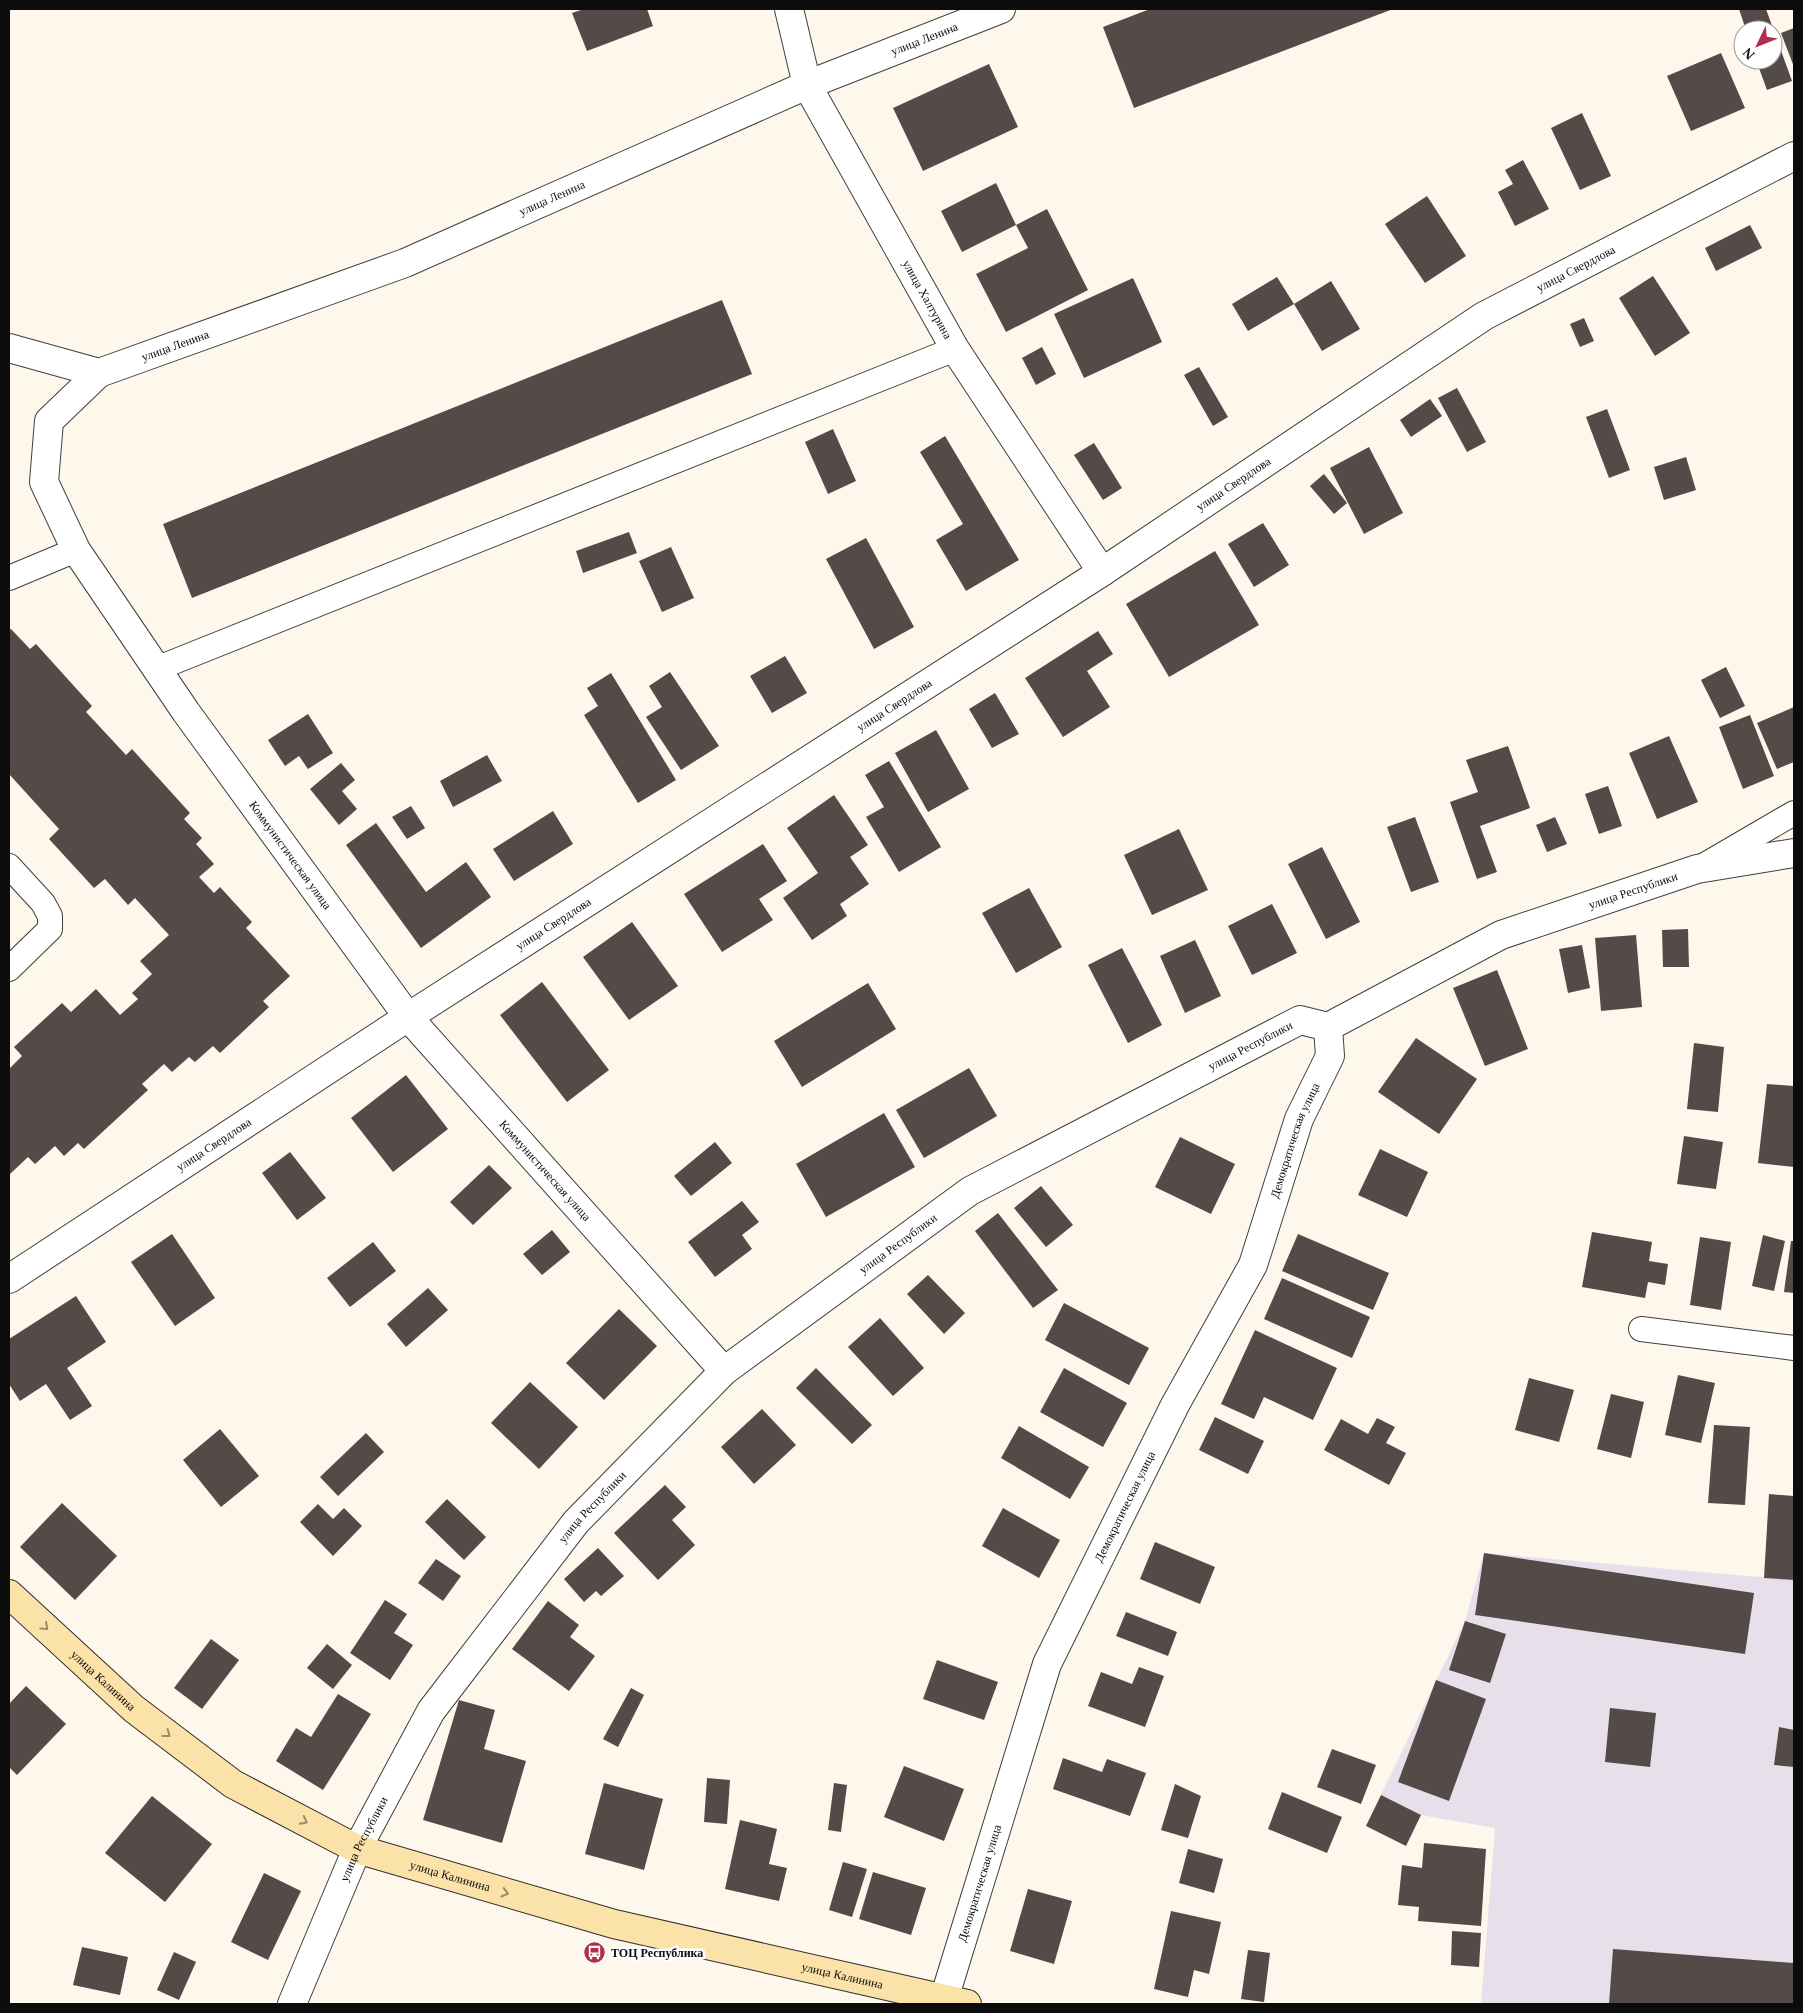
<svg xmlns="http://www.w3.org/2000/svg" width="1803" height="2013" font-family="Georgia,serif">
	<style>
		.industrial { fill: #e7e0ea }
		.building { fill: #544b49 }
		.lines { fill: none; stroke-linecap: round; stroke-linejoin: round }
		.service-casing { stroke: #3f3f3f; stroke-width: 26 }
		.minor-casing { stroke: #3f3f3f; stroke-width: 30 }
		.secondary-casing { stroke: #2e2e2e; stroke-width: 30 }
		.service { stroke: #fff; stroke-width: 24 }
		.minor { stroke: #fff; stroke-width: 28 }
		.secondary { stroke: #fbe2a9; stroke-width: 28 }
		.oneway { stroke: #9b8c6a }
		.labels { text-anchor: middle; stroke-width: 5; stroke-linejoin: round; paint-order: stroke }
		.street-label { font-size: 12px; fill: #0c0c0c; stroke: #fff }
		.poi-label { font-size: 12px; font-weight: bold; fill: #0c0c0c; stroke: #fff; text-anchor: start }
	</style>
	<rect width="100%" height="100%" fill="#fef7eb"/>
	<!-- industrial -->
	<polygon class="industrial" points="1484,1553 1794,1580 1794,2004 1481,2004 1495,1828 1421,1815 1381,1795 1465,1621"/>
	<!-- building -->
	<g class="building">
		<polygon points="584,9 647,9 653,26 587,51 572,13"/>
		<polygon points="1150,9 1393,9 1134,108 1103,27"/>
		<polygon points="1739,9 1766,9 1792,81 1767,90 1756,60 1773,60 1773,30 1746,30"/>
		<polygon points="1794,28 1794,67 1781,33"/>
		<polygon points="1721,53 1745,108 1691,131 1667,76"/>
		<polygon points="989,64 1018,127 923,171 893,108"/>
		<polygon points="1582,113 1611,176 1580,190 1551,128"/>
		<polygon points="1523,160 1549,209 1515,226 1498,192 1513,184 1505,170"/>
		<polygon points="996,183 1016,225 962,252 941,211"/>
		<polygon points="1427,196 1466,256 1425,283 1385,224"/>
		<polygon points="1047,209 1088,290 1006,332 976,274 1028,248 1016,225"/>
		<polygon points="1750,225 1762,248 1716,271 1705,248"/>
		<polygon points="1653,276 1690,333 1655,356 1619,298"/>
		<polygon points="1277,277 1294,304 1248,331 1232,304"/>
		<polygon points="1133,278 1162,342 1084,378 1054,314"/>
		<polygon points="1331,281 1360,329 1322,351 1294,304"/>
		<polygon points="722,300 752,374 192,598 163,524"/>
		<polygon points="1584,318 1594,341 1580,347 1570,324"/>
		<polygon points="1042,347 1056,374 1036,385 1022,358"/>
		<polygon points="1199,367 1228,417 1213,426 1184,375"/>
		<polygon points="1457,388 1486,442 1467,452 1438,398"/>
		<polygon points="1430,399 1442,416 1411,437 1400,420"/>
		<polygon points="1607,409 1630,470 1609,478 1586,417"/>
		<polygon points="833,429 856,481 828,494 805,442"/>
		<polygon points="945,436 1019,560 966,591 936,540 963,524 920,452"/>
		<polygon points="1094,443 1122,488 1103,500 1074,455"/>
		<polygon points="1369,447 1403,513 1364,534 1330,468"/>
		<polygon points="1686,457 1696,490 1664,500 1654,467"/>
		<polygon points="1324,474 1347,503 1334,514 1310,486"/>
		<polygon points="1263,523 1289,565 1254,587 1228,544"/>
		<polygon points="629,532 637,553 583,573 576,551"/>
		<polygon points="866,538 914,627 874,649 826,559"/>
		<polygon points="671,547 694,598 662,612 639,561"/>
		<polygon points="1215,551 1259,625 1169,677 1126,604"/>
		<polygon points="11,629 30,649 36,644 92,706 86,712 126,755 132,749 190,813 184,819 202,838 196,844 214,864 199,877 214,893 220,887 252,922 246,928 290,976 263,1001 269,1007 220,1053 213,1046 195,1062 189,1057 172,1072 164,1064 142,1084 148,1090 84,1149 78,1143 64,1156 55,1146 35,1164 28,1157 9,1175 9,1069 22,1056 14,1047 62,1003 71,1012 96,989 120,1015 138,999 132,993 152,974 140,961 169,935 135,898 128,905 105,879 94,888 49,839 59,829 9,774 9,630"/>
		<polygon points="1098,631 1113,654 1087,671 1110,707 1063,737 1025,678"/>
		<polygon points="785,656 807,693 772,713 750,676"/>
		<polygon points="1726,667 1745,706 1720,718 1701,680"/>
		<polygon points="670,672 719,746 681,770 646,717 662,707 649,686"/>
		<polygon points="611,673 676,780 638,803 584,715 598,706 587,688"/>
		<polygon points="995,693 1019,734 992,748 969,709"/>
		<polygon points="1794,707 1794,762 1777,769 1757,723"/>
		<polygon points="308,714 333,753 308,769 299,756 285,766 268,740"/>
		<polygon points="1750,715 1774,776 1743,789 1719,727"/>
		<polygon points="936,730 969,789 928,812 895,753"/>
		<polygon points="1669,736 1698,802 1657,819 1629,753"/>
		<polygon points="1508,746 1530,808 1480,826 1497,872 1477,879 1450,802 1478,792 1466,760"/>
		<polygon points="487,755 502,781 453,807 440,781"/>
		<polygon points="889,761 941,847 899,872 866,817 884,807 865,775"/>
		<polygon points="341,763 355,780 342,791 357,809 339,825 310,789"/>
		<polygon points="1608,786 1622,826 1599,834 1585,794"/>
		<polygon points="834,795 868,845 850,857 869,884 840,904 847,916 812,940 783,898 818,873 787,828"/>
		<polygon points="411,806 425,828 407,839 392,817"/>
		<polygon points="553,811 573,844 514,881 493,849"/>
		<polygon points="1415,817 1439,882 1411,892 1387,827"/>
		<polygon points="1555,817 1567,844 1547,852 1536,825"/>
		<polygon points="376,823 426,892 466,862 491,897 421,948 346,845"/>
		<polygon points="1179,829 1208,890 1152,915 1124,855"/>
		<polygon points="763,844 787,881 759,899 773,920 722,952 684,894"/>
		<polygon points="1322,847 1360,922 1326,939 1288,864"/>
		<polygon points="1029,888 1062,947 1016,973 982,913"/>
		<polygon points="1272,904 1297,953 1252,975 1228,926"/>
		<polygon points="632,922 678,986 629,1020 583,957"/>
		<polygon points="1688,929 1689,967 1663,967 1662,930"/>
		<polygon points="1636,935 1642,1007 1601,1011 1595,938"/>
		<polygon points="1195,940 1221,996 1185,1013 1160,956"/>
		<polygon points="1582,945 1590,988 1568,993 1559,949"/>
		<polygon points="1122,948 1162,1025 1128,1043 1088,965"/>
		<polygon points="1497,970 1528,1049 1485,1066 1453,988"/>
		<polygon points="542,982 609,1070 567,1102 500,1015"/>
		<polygon points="868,983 896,1029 802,1087 774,1041"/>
		<polygon points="1416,1038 1477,1079 1439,1134 1378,1092"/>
		<polygon points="1694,1043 1724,1047 1718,1112 1687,1109"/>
		<polygon points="969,1068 997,1116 924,1158 896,1110"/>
		<polygon points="406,1075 448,1129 393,1172 351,1118"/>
		<polygon points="1767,1084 1794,1086 1794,1167 1758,1163"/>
		<polygon points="884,1113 915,1167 826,1217 796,1164"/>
		<polygon points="1684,1136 1723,1142 1716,1189 1677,1184"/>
		<polygon points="1180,1137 1235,1164 1211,1214 1155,1187"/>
		<polygon points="715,1142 732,1163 691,1196 674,1176"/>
		<polygon points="1380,1149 1428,1172 1407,1217 1358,1195"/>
		<polygon points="290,1152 326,1198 297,1220 262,1173"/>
		<polygon points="489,1165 512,1188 473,1225 450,1202"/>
		<polygon points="1041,1186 1073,1225 1046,1247 1014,1208"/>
		<polygon points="742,1201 759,1222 742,1235 752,1249 715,1277 688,1242"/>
		<polygon points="998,1213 1058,1290 1033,1308 975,1231"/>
		<polygon points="552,1230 570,1252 542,1275 523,1254"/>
		<polygon points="1592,1232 1652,1242 1649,1261 1668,1264 1665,1285 1648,1282 1645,1298 1582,1287"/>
		<polygon points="172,1234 215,1298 175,1326 131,1262"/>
		<polygon points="1298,1234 1389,1273 1373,1310 1282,1271"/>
		<polygon points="1763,1235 1785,1241 1774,1291 1752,1286"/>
		<polygon points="1700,1237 1731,1242 1721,1310 1690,1305"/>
		<polygon points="1791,1241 1794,1241 1794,1293 1784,1292"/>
		<polygon points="373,1242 396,1271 350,1307 327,1278"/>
		<polygon points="928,1275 965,1313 944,1334 907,1294"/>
		<polygon points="1282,1278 1370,1317 1352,1358 1264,1319"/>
		<polygon points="428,1288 448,1310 406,1347 387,1324"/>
		<polygon points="76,1296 106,1342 67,1368 92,1406 70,1420 46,1384 20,1401 9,1384 9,1339"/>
		<polygon points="1064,1303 1149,1348 1129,1385 1045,1340"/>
		<polygon points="619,1309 657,1346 604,1400 566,1363"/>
		<polygon points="880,1318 924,1368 893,1396 848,1347"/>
		<polygon points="1255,1330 1337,1368 1313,1420 1264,1397 1254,1419 1221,1404"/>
		<polygon points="816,1368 872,1425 852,1444 796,1388"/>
		<polygon points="1064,1368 1127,1403 1103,1447 1040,1412"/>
		<polygon points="1678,1375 1715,1383 1701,1443 1665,1435"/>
		<polygon points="1529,1378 1574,1390 1559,1442 1515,1430"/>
		<polygon points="530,1382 578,1427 539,1469 491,1423"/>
		<polygon points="1611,1394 1644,1402 1631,1458 1597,1449"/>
		<polygon points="762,1409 796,1445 754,1484 721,1447"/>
		<polygon points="1215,1417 1264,1441 1248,1474 1199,1450"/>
		<polygon points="1377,1418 1395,1427 1386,1443 1406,1453 1389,1485 1324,1450 1341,1419 1368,1434"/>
		<polygon points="1714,1425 1750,1427 1745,1505 1708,1503"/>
		<polygon points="1019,1426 1089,1467 1070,1499 1001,1458"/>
		<polygon points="220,1429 259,1476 221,1507 183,1460"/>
		<polygon points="366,1433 384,1452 338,1496 320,1477"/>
		<polygon points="665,1485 686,1507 672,1520 695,1545 658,1580 614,1533"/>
		<polygon points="1769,1494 1794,1496 1794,1580 1764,1578"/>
		<polygon points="447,1499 486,1537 464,1560 425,1522"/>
		<polygon points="62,1503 117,1556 75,1600 20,1547"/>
		<polygon points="318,1504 333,1519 344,1508 362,1526 333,1556 300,1522"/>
		<polygon points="1003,1508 1060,1540 1039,1578 982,1546"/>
		<polygon points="1155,1542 1215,1567 1200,1604 1140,1579"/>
		<polygon points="598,1548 624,1576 601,1596 596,1591 584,1602 564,1579"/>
		<polygon points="1484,1553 1754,1593 1745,1654 1475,1615"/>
		<polygon points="436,1559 461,1576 443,1601 418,1583"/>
		<polygon points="385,1600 407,1614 394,1633 413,1645 390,1680 350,1653"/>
		<polygon points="548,1601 579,1625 570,1637 595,1656 569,1691 512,1649"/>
		<polygon points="1126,1612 1177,1632 1168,1656 1116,1636"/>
		<polygon points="1465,1621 1506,1634 1490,1683 1449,1670"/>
		<polygon points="211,1639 239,1660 202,1709 174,1688"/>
		<polygon points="327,1644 352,1665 333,1689 307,1668"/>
		<polygon points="937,1660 998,1682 984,1720 923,1699"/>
		<polygon points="1139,1667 1164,1676 1145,1727 1088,1706 1101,1672 1132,1684"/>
		<polygon points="1436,1680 1486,1699 1449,1801 1398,1782"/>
		<polygon points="26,1686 66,1724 17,1775 9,1767 9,1704"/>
		<polygon points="631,1688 644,1695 618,1747 603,1739"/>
		<polygon points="338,1694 371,1714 323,1790 276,1761 296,1728 311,1737"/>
		<polygon points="459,1700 495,1710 484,1749 526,1761 502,1843 423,1820"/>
		<polygon points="1610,1708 1656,1713 1650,1767 1605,1762"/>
		<polygon points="1779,1727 1794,1730 1794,1767 1774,1765"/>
		<polygon points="1332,1749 1376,1765 1361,1804 1317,1787"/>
		<polygon points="1063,1758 1102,1772 1107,1759 1146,1773 1130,1816 1053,1789"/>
		<polygon points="904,1766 964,1789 944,1841 884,1817"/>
		<polygon points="707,1778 730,1780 727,1824 704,1822"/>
		<polygon points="604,1783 663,1799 644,1870 585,1854"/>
		<polygon points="834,1783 847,1785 841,1832 828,1830"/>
		<polygon points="1175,1784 1201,1796 1188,1838 1161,1830"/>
		<polygon points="1282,1792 1342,1817 1327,1853 1268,1829"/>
		<polygon points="1381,1795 1421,1815 1406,1846 1366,1826"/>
		<polygon points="152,1796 212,1844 165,1902 105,1853"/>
		<polygon points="740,1820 777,1829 769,1864 787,1868 779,1901 725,1889"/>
		<polygon points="1424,1843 1486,1849 1481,1926 1418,1921 1419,1907 1398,1905 1402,1865 1422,1868"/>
		<polygon points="1188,1849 1223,1859 1214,1893 1179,1883"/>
		<polygon points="843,1862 867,1869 852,1917 829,1910"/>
		<polygon points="873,1872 926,1888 911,1935 859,1919"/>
		<polygon points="264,1873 301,1891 268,1960 231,1942"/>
		<polygon points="1028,1889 1072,1901 1054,1964 1010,1951"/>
		<polygon points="1171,1911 1221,1922 1209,1974 1194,1970 1188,1997 1154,1989"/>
		<polygon points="1452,1931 1481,1933 1479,1967 1451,1965"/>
		<polygon points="82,1947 128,1957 120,1995 73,1985"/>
		<polygon points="1613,1949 1794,1963 1794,2004 1609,2004"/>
		<polygon points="1248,1950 1270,1953 1264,2002 1241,1999"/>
		<polygon points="174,1952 196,1962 179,2000 157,1990"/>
	</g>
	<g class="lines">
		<defs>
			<g id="service">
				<polyline points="9,578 76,550"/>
				<polyline points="156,669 955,349"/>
				<polyline points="9,866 43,903 50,916 50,929 9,969"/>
				<polyline points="1703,866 1794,813"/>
				<polyline points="1641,1329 1794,1348"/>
			</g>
			<g id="minor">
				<path id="s1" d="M789,9L807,85L955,349L1102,572"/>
				<path id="s2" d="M9,348L99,373L49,421L44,482L76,550L186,712L408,1017L724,1371"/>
				<path id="s3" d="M99,373L405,263L807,85L1001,9"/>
				<path id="s4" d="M9,1279L408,1017L1102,572L1484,316L1794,156"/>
				<path id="s5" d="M944,1999L1047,1664L1175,1405L1253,1265L1299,1119L1330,1056L1328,1027"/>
				<path id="s6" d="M292,2004L357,1849L431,1711L576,1522L724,1371L970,1191L1300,1020L1328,1027L1501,935L1697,869L1794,853"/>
			</g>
			<g id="secondary">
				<path id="s7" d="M9,1594L134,1709L233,1784L357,1849L614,1924L967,2004"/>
			</g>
		</defs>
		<!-- service casing -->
		<use href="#service" class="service-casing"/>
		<!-- minor casing -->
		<use href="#minor" class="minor-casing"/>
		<!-- secondary casing -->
		<use href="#secondary" class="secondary-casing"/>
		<!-- service -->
		<use href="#service" class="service"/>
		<!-- minor -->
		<use href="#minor" class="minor"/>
		<!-- secondary -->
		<use href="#secondary" class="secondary"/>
	</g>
	<!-- one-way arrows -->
	<defs><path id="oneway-chevron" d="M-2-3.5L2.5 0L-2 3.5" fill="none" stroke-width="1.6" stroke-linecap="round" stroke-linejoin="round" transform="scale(1.25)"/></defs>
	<g class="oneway">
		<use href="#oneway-chevron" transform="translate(45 1627) rotate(42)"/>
		<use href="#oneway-chevron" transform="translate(167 1734) rotate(37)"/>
		<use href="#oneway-chevron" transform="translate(304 1821) rotate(27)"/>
		<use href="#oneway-chevron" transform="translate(505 1893) rotate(16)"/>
	</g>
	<!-- icons -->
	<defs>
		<symbol id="bus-disc" viewBox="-11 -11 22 22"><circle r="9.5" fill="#b52a4d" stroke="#fff"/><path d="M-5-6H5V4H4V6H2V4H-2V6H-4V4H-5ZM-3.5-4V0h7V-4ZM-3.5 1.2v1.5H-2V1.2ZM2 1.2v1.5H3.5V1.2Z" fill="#fff"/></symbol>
	</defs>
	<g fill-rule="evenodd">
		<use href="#bus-disc" x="582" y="1940" width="25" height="25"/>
	</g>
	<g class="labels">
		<!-- street labels -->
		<g class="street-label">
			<text dy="4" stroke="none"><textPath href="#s3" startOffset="891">улица Ленина</textPath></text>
			<text dy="4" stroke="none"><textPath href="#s3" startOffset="486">улица Ленина</textPath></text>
			<text dy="4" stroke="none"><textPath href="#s4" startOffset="1865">улица Свердлова</textPath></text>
			<text dy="4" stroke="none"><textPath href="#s1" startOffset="324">улица Халтурина</textPath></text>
			<text dy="4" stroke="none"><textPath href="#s3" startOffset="81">улица Ленина</textPath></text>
			<text dy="4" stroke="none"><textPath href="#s4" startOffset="1460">улица Свердлова</textPath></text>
			<text dy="4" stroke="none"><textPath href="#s4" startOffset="1055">улица Свердлова</textPath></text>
			<text dy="4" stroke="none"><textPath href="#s2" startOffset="672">Коммунистическая улица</textPath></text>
			<text dy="4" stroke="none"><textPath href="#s6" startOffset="1815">улица Республики</textPath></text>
			<text dy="4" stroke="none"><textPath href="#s4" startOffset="650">улица Свердлова</textPath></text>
			<text dy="4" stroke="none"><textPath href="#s6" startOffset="1395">улица Республики</textPath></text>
			<text dy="4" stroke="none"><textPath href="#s5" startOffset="931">Демократическая улица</textPath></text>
			<text dy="4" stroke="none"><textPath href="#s4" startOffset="245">улица Свердлова</textPath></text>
			<text dy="4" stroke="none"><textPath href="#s2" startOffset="1078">Коммунистическая улица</textPath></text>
			<text dy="4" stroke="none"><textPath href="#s6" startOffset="990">улица Республики</textPath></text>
			<text dy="4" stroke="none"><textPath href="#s6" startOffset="585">улица Республики</textPath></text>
			<text dy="4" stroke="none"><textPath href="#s5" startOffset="526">Демократическая улица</textPath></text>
			<text dy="4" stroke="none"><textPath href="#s7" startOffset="128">улица Калинина</textPath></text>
			<text dy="4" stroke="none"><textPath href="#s6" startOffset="180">улица Республики</textPath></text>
			<text dy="4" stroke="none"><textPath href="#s7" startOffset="531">улица Калинина</textPath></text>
			<text dy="4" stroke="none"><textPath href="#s5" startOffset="121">Демократическая улица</textPath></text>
			<text dy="4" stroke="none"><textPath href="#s7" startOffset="936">улица Калинина</textPath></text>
		</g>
		<!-- poi labels -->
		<g class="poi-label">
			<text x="611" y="1957">ТОЦ Республика</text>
		</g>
	</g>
	<!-- border -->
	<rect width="1803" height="2013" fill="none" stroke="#0c0c0c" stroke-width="20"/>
	<!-- north arrow -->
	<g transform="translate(1758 45) rotate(227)"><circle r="24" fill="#ffffff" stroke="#9e9e9e"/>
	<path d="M0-4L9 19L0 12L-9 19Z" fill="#b52a4d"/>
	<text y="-8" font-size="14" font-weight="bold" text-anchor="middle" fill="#0c0c0c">N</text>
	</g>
</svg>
